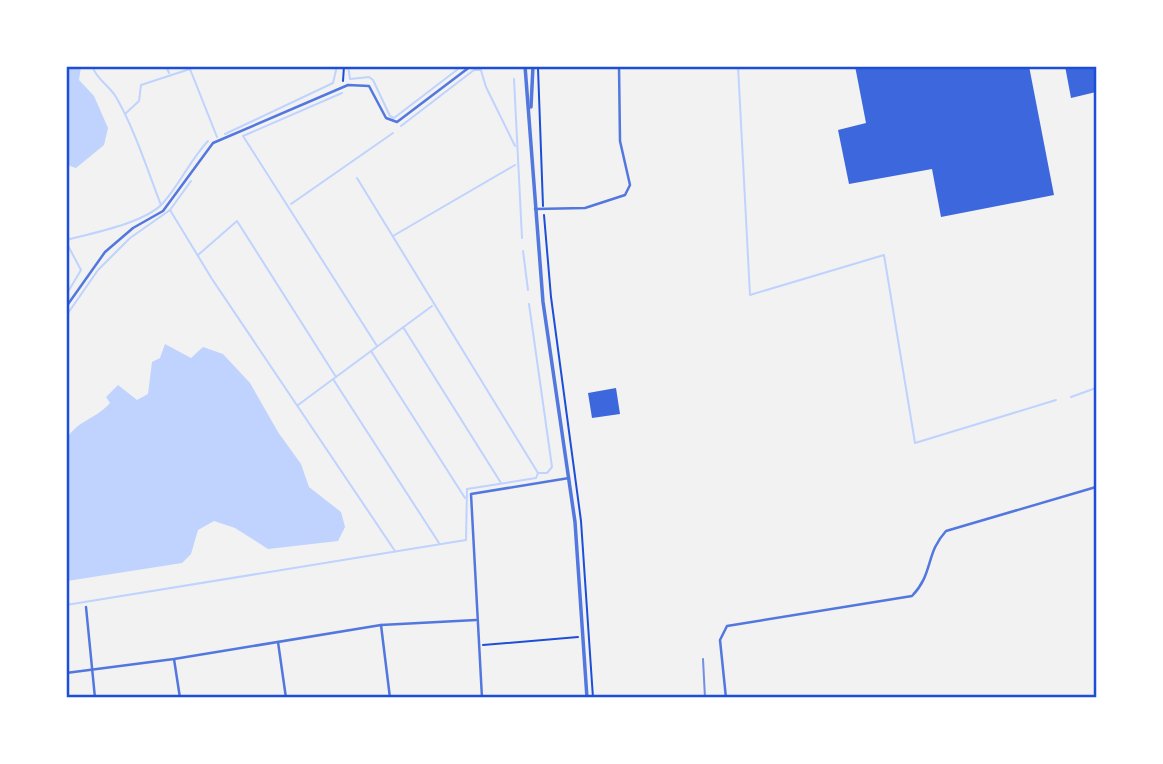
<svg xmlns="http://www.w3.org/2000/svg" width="1163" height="764" font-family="'Titillium Web',sans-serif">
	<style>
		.water { fill: #bfd3fe }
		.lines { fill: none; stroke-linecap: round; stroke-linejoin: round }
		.stream { stroke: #bfd3fe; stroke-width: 2 }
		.building { fill: #3d67dc }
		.path { stroke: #1d4ed8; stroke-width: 2 }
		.minor { stroke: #5277de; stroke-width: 2.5 }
		.tertiary { stroke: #5277de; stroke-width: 3.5 }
		.rail { stroke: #7290e2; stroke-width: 2 }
		.neatline { fill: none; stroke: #1d4ed8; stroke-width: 2.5 }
	</style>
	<rect width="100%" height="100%" fill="#f2f2f2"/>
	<!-- water -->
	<g class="water">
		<polygon points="66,67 81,67 79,80 94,96 108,128 104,145 76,168 67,165"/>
		<path d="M165,344L191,358L203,347L223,354L250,383L278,432L301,464L309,487L341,512L345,527L338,541L268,549L235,528L214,521L198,530L191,554L182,563L67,581V438C80,419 93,421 110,403L106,397L118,385L137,400L148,394L152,362L160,358Z"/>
	</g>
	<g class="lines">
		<!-- stream -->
		<g class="stream">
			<path d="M92,66C97,80 109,85 116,97C135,130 147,169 161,205"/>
			<polyline points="166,66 169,73"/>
			<polyline points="348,66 350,79 369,77 373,80 390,116 394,118 462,66"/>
			<polyline points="738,66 750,295 884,255 915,443 1056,400"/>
			<polyline points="480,67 486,87 515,146"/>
			<polyline points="514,79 522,238"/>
			<polyline points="342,93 243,136 377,346"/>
			<polyline points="125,114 139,101 141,85 190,69 217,137"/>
			<polyline points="401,126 474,70 481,70"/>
			<polyline points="225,134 333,83 337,66"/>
			<polyline points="357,178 538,473 547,473 552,467 529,304"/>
			<polyline points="291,204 393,133"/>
			<polyline points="170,210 212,279 395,551"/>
			<polyline points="393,236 515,165"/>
			<path d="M66,240C93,233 145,223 163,203C180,184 190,160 208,141"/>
			<polyline points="66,242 81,270 66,295"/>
			<polyline points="523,251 528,290"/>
			<polyline points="198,255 237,221 336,377"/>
			<polyline points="66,316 98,270 130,238 170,210 191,181"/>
			<polyline points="403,327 501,483"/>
			<polyline points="371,351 465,498"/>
			<polyline points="333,379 439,543"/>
			<polyline points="1071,397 1096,388"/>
			<polyline points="298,405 432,306"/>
			<polyline points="66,605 466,540 467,489 536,478 538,473"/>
		</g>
	</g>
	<!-- building -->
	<g class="building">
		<polygon points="855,66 1029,66 1054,195 941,217 932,169 849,184 838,130 866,123"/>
		<polygon points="1065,66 1096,66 1096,92 1071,98"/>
		<polygon points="616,388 620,414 592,418 588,393"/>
	</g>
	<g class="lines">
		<!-- path -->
		<g class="path">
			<polyline points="538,68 543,206"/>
			<polyline points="343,81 344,66"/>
			<polyline points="544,215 551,297 581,521 593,698"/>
			<polyline points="483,645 578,637"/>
		</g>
		<!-- minor -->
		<g class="minor">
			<polyline points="535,209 585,208 625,195 630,185 620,141 619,66"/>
			<polyline points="66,307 105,252 133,228 163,211 213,143 348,85 369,86 386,118 397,122 471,66"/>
			<polyline points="86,607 95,698"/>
			<polyline points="381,625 390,698"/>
			<polyline points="278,642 286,698"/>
			<polyline points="174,659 180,698"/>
			<polyline points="66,673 174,659 381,625 476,620"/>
			<polyline points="482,698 471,494 569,478"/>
			<path d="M726,698L720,640L727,626L912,596C934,573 925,554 946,531L1096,487"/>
		</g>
		<!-- tertiary -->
		<g class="tertiary">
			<polyline points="525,66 543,302 575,522 587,698"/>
			<polyline points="531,107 533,66"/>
		</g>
		<!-- rail -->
		<polyline class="rail" points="703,659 705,698"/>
	</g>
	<!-- border -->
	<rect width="1163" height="764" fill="none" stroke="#ffffff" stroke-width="136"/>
	<rect x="68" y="68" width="1027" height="628" class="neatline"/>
</svg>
